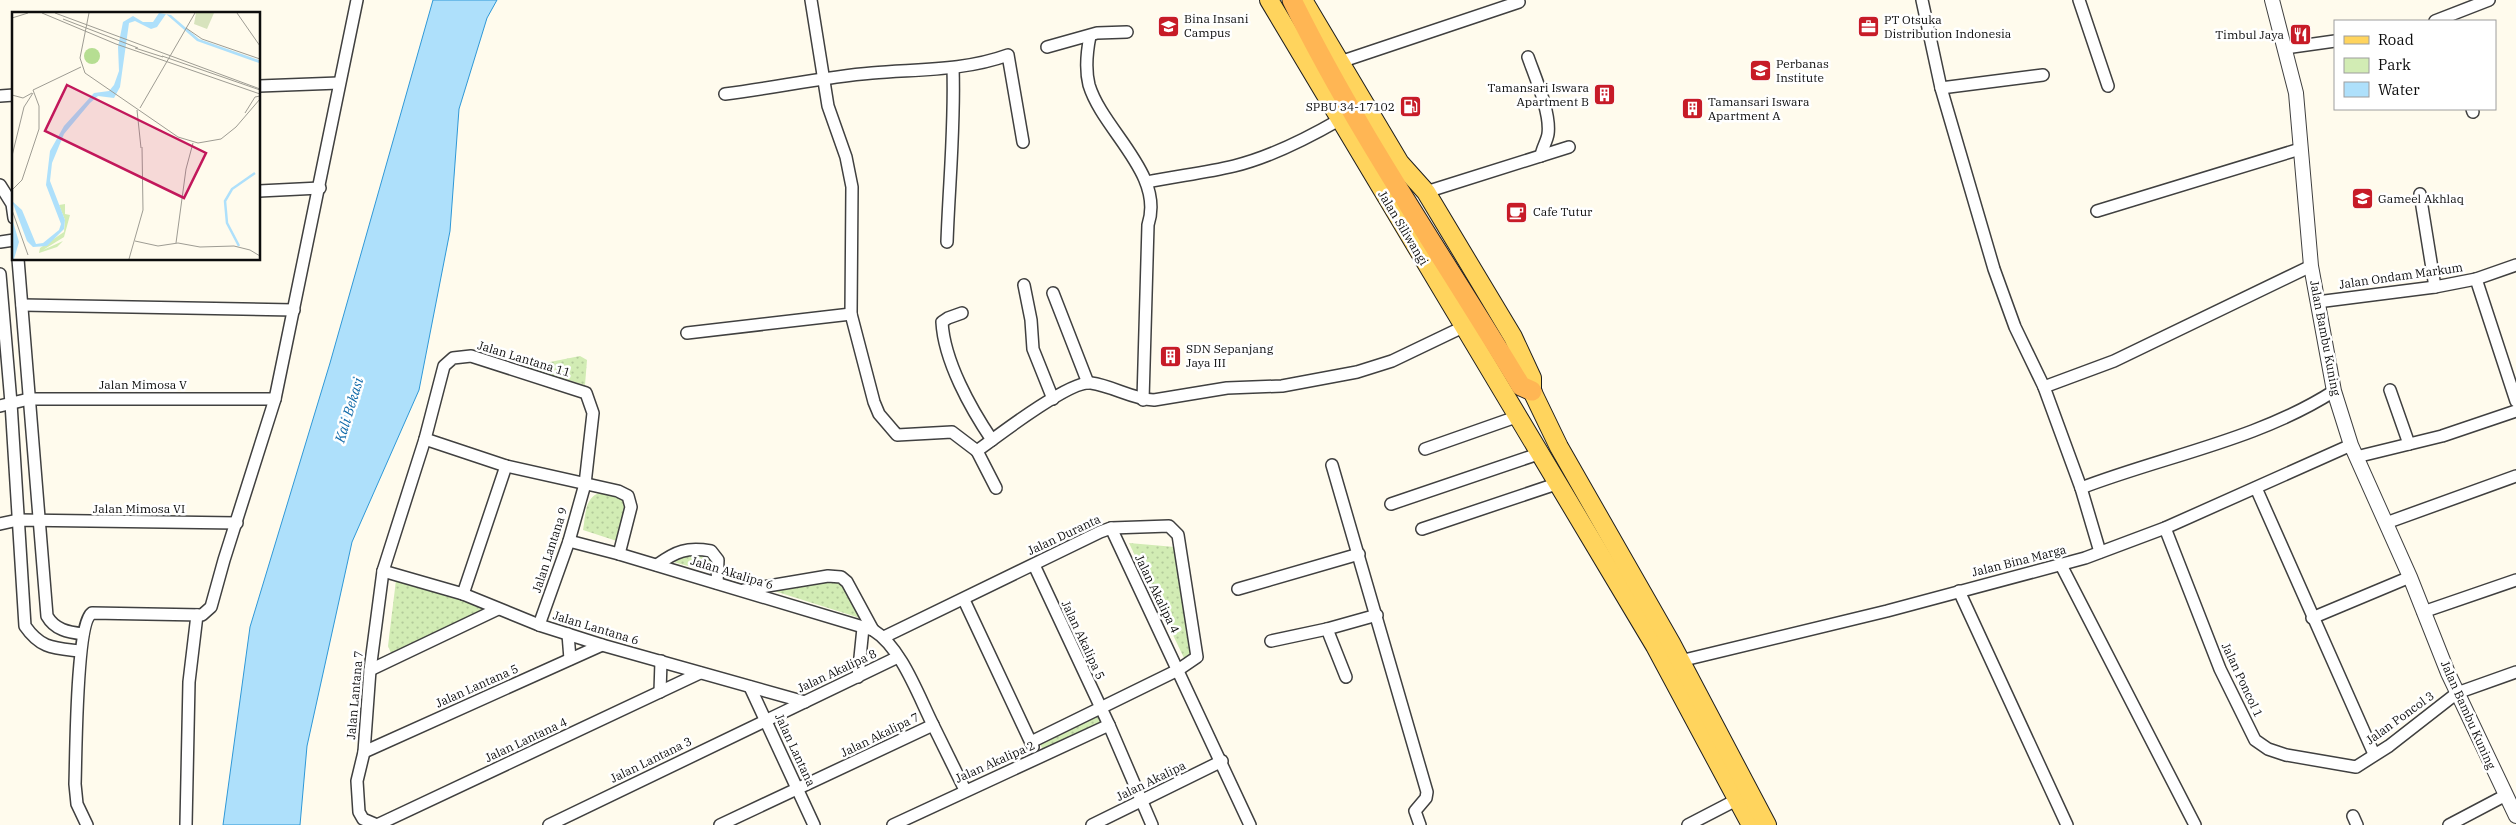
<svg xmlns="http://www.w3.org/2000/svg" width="2516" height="825" font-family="'IBM Plex Serif',serif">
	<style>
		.green { fill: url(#green-dots) }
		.water { fill: #aee0fb; stroke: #2f98d7 }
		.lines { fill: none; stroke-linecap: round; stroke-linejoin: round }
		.minor-casing { stroke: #404040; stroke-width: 14 }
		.tertiary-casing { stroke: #404040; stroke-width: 16 }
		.primary-casing { stroke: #1e1e1e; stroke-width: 20 }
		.trunk-casing { stroke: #1e1e1e; stroke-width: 21 }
		.minor { stroke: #fff; stroke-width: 11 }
		.tertiary { stroke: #fff; stroke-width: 14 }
		.primary { stroke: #ffd45d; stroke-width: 18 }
		.trunk { stroke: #ffb654; stroke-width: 19 }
		.labels { text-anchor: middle; stroke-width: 5; stroke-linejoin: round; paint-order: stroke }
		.poi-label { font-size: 12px; fill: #0d0d0d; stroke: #fff; text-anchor: start }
		.street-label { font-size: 12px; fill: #0d0d0d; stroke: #fff }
		.water-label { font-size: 14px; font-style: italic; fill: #0d68a8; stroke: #fff }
		.inset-river { fill: none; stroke: #aee0fb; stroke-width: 2.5 }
		.inset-road { fill: none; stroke: #9e9c93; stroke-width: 1 }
		.view { fill: #c2185b; fill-opacity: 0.15; stroke: #c2185b; stroke-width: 2.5 }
		.inset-edge { fill: none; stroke: #0d0d0d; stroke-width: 2.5 }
	</style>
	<defs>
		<pattern id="green-dots" width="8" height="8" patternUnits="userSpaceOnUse" patternTransform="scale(1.25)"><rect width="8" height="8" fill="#d2ecb4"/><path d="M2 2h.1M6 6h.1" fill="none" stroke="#b3c99a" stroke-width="1.8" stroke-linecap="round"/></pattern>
	</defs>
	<rect width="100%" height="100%" fill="#fffbed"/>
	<!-- green -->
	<g class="green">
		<polygon points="580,356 587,360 585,385 525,367"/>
		<path d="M601,492L623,496L630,501L623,543L583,530C586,514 584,498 601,492Z"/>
		<polygon points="1129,543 1175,547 1198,653 1188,659 1184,658"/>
		<polygon points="713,550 721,575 666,560"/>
		<polygon points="846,578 860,618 768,589"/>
		<polygon points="396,580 482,605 484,609 398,652 391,653 388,646"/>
		<polygon points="1102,714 1105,721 1043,750 1040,744"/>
	</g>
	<!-- water -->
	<polygon class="water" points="433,0 497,0 487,18 459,109 450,231 419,390 352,542 307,746 300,825 223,825 250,627 330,363"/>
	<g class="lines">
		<defs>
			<g id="minor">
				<path d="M811,0L828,106L846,157L852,187L851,314L874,402L879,414L897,435L952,432L977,451C996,437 1070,380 1091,383C1113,386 1132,399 1154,400L1227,388L1282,386L1357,372L1392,361L1463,327"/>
				<polyline points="1922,0 1941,88 1994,269 2015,327 2044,387 2081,488 2100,552"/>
				<polyline points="2079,0 2108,86"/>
				<polyline points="2435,21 2489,0"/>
				<path d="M1090,36C1087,51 1085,69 1089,85C1103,131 1165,174 1148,225L1143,400"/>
				<polyline points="1047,47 1097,33 1127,32"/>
				<polyline points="2285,48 2335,41"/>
				<path d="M1528,57C1535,77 1551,113 1548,134C1547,141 1542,148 1541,156"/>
				<polyline points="1340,62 1519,2"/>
				<polyline points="259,86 339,83"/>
				<polyline points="1941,88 2043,75"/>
				<path d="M725,94C774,88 823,77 872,73C918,69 964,71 1008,55L1023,142"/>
				<polyline points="0,96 14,95"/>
				<polyline points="2472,109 2473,112"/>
				<path d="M1147,182C1176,176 1205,173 1234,166C1271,157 1306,139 1339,120"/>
				<polyline points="0,185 12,204 14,218"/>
				<polyline points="259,191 320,188"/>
				<polyline points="1426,192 1569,147"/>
				<polyline points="2420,194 2435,287"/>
				<polyline points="2097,211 2300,149"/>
				<polyline points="0,242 14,240"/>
				<path d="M947,242C949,184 955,126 953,68"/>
				<path d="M18,259L47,616C55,630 68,632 83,634"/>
				<path d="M0,274L11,403L25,626C41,649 54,648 80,651"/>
				<polyline points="2476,279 2516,401"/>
				<polyline points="1024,285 1031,320 1033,349 1053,399"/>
				<polyline points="1053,293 1088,383"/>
				<polyline points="2317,302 2435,287 2476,279 2516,265"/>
				<polyline points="22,305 294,310"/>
				<path d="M962,313L948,318L942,322C944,361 971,409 992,440"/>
				<polyline points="687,333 851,314"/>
				<polyline points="2044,387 2114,361 2311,266"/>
				<polyline points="2390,390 2409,444"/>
				<polyline points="0,406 29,399 275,399"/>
				<polyline points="425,439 506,466 618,491 628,496 631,507 619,554"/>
				<polyline points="1425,449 1516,417"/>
				<polyline points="977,451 996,488"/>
				<polyline points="2356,457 2442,436 2516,411"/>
				<polyline points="1332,465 1427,792 1426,798 1415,811 1420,825"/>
				<path d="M2081,488C2164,456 2258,440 2334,391"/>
				<polyline points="2256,488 2374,754"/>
				<polyline points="1391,504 1541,453"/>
				<polyline points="2386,523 2516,476"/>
				<polyline points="0,524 18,520 237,523"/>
				<polyline points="1111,528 1250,825"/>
				<polyline points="2165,528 2220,669 2255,740 2268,749 2286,755 2356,767 2389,746 2457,693 2516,672"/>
				<polyline points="1422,529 1559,483"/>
				<path d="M569,541L619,554L873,630C901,647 918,695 933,725L720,825"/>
				<path d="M657,565C676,551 687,547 711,551L718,560L717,583"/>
				<polyline points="1034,565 1109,725 1152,825"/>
				<polyline points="2061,565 2195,825"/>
				<polyline points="383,571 463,594 539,625 602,645 805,702"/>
				<polyline points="1238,589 1359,554"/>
				<polyline points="744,590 828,576 841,577 847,582 873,630"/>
				<polyline points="1959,591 2067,825"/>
				<polyline points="463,594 506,466"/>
				<polyline points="964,600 1033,747"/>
				<polyline points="2423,612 2516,580"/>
				<polyline points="2312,618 2410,577"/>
				<polyline points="539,625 569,541 585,484 593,413 586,393 471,356 453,358 444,366 425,439 383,571 370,670 364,752 357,781 359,812 363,819 377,825 700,673"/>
				<polyline points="568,634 570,659"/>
				<polyline points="884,637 1100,532 1111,528 1169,526 1178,535 1197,657 1178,670 1031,742"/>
				<polyline points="1271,641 1327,629"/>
				<polyline points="1680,661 1887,611 2085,558 2165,528 2351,445"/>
				<polyline points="370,670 498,609"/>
				<polyline points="858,677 863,628"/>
				<polyline points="1346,677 1327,629 1377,615"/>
				<polyline points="750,687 814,825"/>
				<polyline points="660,692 661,661"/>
				<polyline points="933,725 965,790"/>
				<polyline points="364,752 602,645"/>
				<polyline points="2353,816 2357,825"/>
				<path d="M87,825L77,804L75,784C76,758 76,623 92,613L202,615L211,607L224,560L275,399L357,0"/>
				<polyline points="186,825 189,682 197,615"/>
				<polyline points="549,825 898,657"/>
				<polyline points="893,825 1109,725"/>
				<polyline points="1092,825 1222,761"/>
				<polyline points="1688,825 1742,797"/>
				<polyline points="2449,825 2506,795"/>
			</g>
			<polyline id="tertiary" points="2272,0 2296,93 2311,266 2334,391 2351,445 2410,577 2448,673 2516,816"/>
			<g id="primary">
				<polyline points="1269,0 1655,646 1751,825"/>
				<polyline points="1303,0 1400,163 1426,192 1513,337 1532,378 1532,391 1559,447 1671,643 1767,825"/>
			</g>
			<path id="trunk" d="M1292,0C1358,134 1444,258 1521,386L1532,391"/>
		</defs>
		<!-- minor casing -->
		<use href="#minor" class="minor-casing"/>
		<!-- tertiary casing -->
		<use href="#tertiary" class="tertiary-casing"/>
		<!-- primary casing -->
		<use href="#primary" class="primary-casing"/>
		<!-- trunk casing -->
		<use href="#trunk" class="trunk-casing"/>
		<!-- minor -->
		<use href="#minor" class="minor"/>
		<!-- tertiary -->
		<use href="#tertiary" class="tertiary"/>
		<!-- primary -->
		<use href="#primary" class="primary"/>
		<!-- trunk -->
		<use href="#trunk" class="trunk"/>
	</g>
	<!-- icons -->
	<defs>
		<symbol id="university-square" viewBox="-11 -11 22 22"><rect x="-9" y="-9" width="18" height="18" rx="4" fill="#c71b27" stroke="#fff"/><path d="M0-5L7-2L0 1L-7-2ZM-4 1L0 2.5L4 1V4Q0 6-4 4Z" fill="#fff"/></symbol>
		<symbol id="office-square" viewBox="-11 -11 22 22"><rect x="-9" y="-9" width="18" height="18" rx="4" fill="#c71b27" stroke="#fff"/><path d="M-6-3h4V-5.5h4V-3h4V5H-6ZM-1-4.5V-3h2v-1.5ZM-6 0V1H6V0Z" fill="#fff"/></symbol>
		<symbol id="restaurant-square" viewBox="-11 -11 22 22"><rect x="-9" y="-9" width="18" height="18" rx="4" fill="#c71b27" stroke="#fff"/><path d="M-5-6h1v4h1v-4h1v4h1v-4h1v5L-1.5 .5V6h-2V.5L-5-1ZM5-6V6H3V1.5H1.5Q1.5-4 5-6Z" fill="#fff"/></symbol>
		<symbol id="school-square" viewBox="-11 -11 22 22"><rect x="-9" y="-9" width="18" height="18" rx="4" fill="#c71b27" stroke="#fff"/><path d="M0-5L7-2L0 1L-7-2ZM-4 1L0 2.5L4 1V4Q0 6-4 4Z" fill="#fff"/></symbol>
		<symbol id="building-square" viewBox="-11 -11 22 22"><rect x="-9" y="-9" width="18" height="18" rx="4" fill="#c71b27" stroke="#fff"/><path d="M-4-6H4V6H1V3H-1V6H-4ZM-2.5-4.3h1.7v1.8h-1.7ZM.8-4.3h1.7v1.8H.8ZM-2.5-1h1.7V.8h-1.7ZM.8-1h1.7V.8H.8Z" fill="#fff"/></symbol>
		<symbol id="fuel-square" viewBox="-11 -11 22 22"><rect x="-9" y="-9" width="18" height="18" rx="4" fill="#c71b27" stroke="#fff"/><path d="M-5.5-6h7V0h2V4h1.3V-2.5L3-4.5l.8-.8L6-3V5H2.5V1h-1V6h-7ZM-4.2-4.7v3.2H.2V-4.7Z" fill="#fff"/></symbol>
		<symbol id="cafe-square" viewBox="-11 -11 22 22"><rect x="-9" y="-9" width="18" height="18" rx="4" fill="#c71b27" stroke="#fff"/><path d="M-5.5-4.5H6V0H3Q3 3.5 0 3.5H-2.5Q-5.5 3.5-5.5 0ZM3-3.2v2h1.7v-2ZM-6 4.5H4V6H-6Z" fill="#fff"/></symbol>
	</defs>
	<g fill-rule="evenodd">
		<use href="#university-square" x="1156" y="14" width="25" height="25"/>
		<use href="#office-square" x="1856" y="14" width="25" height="25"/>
		<use href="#restaurant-square" x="2288" y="22" width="25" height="25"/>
		<use href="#school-square" x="1748" y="58" width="25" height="25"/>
		<use href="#building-square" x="1592" y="82" width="25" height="25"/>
		<use href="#fuel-square" x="1398" y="94" width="25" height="25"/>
		<use href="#building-square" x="1680" y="96" width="25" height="25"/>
		<use href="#school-square" x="2350" y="186" width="25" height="25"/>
		<use href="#cafe-square" x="1504" y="200" width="25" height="25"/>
		<use href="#building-square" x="1158" y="344" width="25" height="25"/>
	</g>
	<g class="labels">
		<!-- poi labels -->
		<g class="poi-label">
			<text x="1184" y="23">Bina Insani<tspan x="1184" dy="14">Campus</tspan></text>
			<text x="1884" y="24">PT Otsuka<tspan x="1884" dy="14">Distribution Indonesia</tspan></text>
			<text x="2284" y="39" text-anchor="end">Timbul Jaya</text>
			<text x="1776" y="68">Perbanas<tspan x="1776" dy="14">Institute</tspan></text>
			<text x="1589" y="92" text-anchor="end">Tamansari Iswara<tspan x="1589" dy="14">Apartment B</tspan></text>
			<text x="1708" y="106">Tamansari Iswara<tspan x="1708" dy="14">Apartment A</tspan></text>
			<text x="1395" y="111" text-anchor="end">SPBU 34-17102</text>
			<text x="2378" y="203">Gameel Akhlaq</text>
			<text x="1533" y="216">Cafe Tutur</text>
			<text x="1186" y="353">SDN Sepanjang<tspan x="1186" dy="14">Jaya III</tspan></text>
		</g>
		<!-- street labels -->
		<g class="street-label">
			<text transform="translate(1403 228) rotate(59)" y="4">Jalan Siliwangi</text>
			<text transform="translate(2401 276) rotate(-8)" y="4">Jalan Ondam Markum</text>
			<text transform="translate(2325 338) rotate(79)" y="4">Jalan Bambu Kuning</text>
			<text transform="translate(524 359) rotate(17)" y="4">Jalan Lantana 11</text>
			<text x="143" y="389">Jalan Mimosa V</text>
			<text x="139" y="513">Jalan Mimosa VI</text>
			<text transform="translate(1064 535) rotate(-25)" y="4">Jalan Duranta</text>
			<text transform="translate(550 550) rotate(-72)" y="4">Jalan Lantana 9</text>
			<text transform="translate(2019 561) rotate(-14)" y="4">Jalan Bina Marga</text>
			<text transform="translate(732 573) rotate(17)" y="4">Jalan Akalipa 6</text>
			<text transform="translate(1157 594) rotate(64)" y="4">Jalan Akalipa 4</text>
			<text transform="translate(596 628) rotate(17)" y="4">Jalan Lantana 6</text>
			<text transform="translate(1083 640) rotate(65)" y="4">Jalan Akalipa 5</text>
			<text transform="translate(837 671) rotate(-25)" y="4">Jalan Akalipa 8</text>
			<text transform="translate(2242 680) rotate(65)" y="4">Jalan Poncol 1</text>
			<text transform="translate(477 686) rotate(-24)" y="4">Jalan Lantana 5</text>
			<text transform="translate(355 695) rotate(-85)" y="4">Jalan Lantana 7</text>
			<text transform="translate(2468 715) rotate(66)" y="4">Jalan Bambu Kuning</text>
			<text transform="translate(2400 718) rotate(-36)" y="4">Jalan Poncol 3</text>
			<text transform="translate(880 735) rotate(-26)" y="4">Jalan Akalipa 7</text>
			<text transform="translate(526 740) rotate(-25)" y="4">Jalan Lantana 4</text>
			<text transform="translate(795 750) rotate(65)" y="4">Jalan Lantana</text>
			<text transform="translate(651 760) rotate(-26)" y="4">Jalan Lantana 3</text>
			<text transform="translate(995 762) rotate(-24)" y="4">Jalan Akalipa 2</text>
			<text transform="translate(1151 781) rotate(-26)" y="4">Jalan Akalipa</text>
		</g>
		<!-- water labels -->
		<g class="water-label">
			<text transform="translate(349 410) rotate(-73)" y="5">Kali Bekasi</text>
		</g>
	</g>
	<!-- overview -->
	<g transform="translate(12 12)">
		<rect width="248" height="248" fill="#fffbed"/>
		<path d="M53,192V202L58,203L52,225L31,238L51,229L45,235L27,241L28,236L52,220L53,208L47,193Z" fill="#d2ecb4"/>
		<path d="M72 44a8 8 0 1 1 16 0a8 8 0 1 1-16 0Z" fill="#b6de92"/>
		<path d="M184,1H202L195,17L182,12Z" fill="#d7e3bd"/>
		<path d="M147,1L159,3L187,27L247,48V51L185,29L154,2L145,15L139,17L123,9L117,11L108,75L102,86L86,84L78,91L52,122L40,151L38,169L53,208L52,217L35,234L21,235L15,229L0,189L10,198L24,232L31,231L47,218L49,212L34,173L38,139L52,114L82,81L97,79L102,73L107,59L106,35L111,10L121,4L131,10H141ZM0,206L7,230L2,247H0Z" fill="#aee0fb"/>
		<path class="inset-river" d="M227,234L215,211L213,189L220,177L243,161"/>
		<path class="inset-road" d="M30,1L104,32L248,82M43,1L248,77M77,1L68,46L73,61L166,125L186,131L209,127L224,115L248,87M225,1L248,34M0,6L16,1M51,7L126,36M174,16L190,27L248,47M123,36L151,45M150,44L248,78M0,83L11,86L20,81M128,96L183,1M125,98L129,136M233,101L243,85L248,84M0,144L12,95L21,81M0,178L10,168L27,117V94L21,78L69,55M0,198L16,243M123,229L146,234L166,231L188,235L222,234L238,238L248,244M164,231L174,157L181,131M117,247L131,198L130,135"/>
		<path class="view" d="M55,73L194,141L172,186L33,119Z"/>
		<rect width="248" height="248" class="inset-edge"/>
	</g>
	<!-- legend -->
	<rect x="2334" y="20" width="162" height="90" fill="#ffffff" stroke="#9e9e9e"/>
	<rect x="2344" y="36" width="25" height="8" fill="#ffd45d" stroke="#9e9e9e"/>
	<text x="2378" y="45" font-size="15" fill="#0d0d0d">Road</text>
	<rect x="2344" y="58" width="25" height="15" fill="#d2ecb4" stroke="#9e9e9e"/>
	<text x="2378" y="70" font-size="15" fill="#0d0d0d">Park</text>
	<rect x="2344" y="82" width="25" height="15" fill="#aee0fb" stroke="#9e9e9e"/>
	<text x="2378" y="95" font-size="15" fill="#0d0d0d">Water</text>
</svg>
